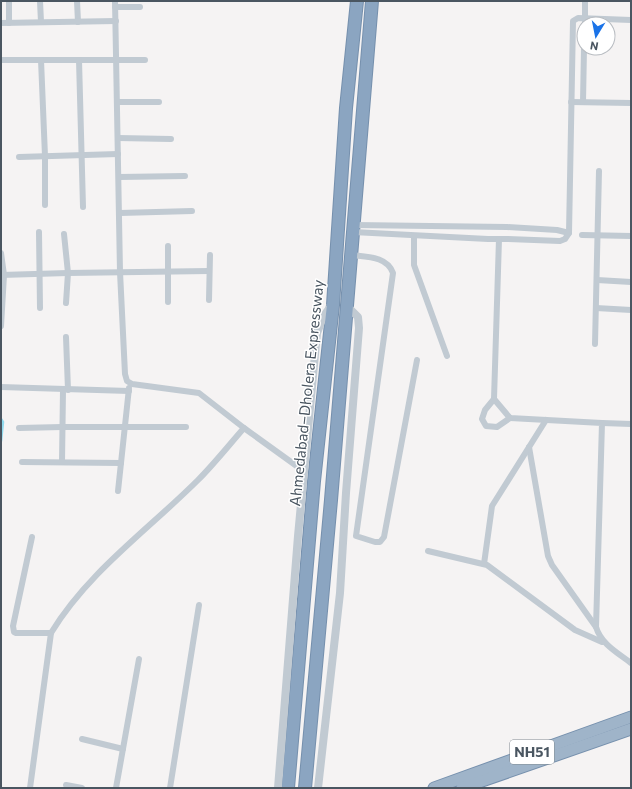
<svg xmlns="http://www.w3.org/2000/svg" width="632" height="789" font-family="Commissioner,sans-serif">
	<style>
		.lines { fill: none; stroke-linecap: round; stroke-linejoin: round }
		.stream { stroke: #90daee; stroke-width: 2.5 }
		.trunk-casing { stroke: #7690ad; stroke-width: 13 }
		.motorway-casing { stroke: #7690ad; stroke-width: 14 }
		.minor { stroke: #c1cad2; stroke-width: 6 }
		.tertiary { stroke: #c1cad2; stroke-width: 8 }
		.trunk { stroke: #9fb4c9; stroke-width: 11 }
		.motorway { stroke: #8ba5c1; stroke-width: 12 }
		.labels { text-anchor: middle; stroke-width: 3; stroke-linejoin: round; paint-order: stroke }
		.shield { fill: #fff; stroke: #808990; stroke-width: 1 }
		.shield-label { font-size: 14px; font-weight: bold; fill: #4a5661 }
		.street-label { font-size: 15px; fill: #4a5661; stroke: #fff }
	</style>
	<rect width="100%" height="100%" fill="#f5f3f3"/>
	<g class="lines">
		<!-- stream -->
		<polyline class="stream" points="1,419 3,422 1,441"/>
		<defs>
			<g id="trunk">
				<polyline points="434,788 631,717"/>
				<polyline points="462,788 631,729"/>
			</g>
			<g id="motorway">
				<polyline points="288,788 314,481 333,305 346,108 357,1"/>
				<polyline points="305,788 331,500 372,1"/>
			</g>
		</defs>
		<!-- trunk casing -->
		<use href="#trunk" class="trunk-casing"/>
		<!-- motorway casing -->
		<use href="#motorway" class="motorway-casing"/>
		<!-- minor -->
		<g class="minor">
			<polyline points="9,1 9,23"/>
			<polyline points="40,1 41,22"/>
			<polyline points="77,1 78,22"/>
			<polyline points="115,7 140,7"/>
			<polyline points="1,23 116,21"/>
			<polyline points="585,24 585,1"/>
			<polyline points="1,60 145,60"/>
			<polyline points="41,60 45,156 45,205"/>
			<polyline points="79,60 83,207"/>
			<polyline points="117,102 159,102"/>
			<polyline points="571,102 631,103"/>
			<polyline points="583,102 584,48"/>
			<polyline points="118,138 171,139"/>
			<polyline points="19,157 118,154"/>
			<polyline points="119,177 185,176"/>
			<polyline points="120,213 192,211"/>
			<polyline points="354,225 507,227 557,230 569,233"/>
			<polyline points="39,232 40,308"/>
			<polyline points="353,232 488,239 507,239 560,241 565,239 569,233 573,21 578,18 631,20"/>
			<polyline points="64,234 68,273 66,303"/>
			<polyline points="582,235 631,236"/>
			<polyline points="414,236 414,265 447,356"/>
			<path d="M499,239L494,399L510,418L602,423L596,627C601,644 618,653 631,663"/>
			<polyline points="1,253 4,275 1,326"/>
			<path d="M351,255C367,257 387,256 393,273L356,536L375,542H380L384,537L417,360"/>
			<polyline points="1,275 68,273 209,271"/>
			<polyline points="597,280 631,282"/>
			<polyline points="209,300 210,255"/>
			<polyline points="168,302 168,246"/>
			<polyline points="596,308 631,310"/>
			<polyline points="66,337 68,390"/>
			<polyline points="595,344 599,171"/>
			<polyline points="1,387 129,391"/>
			<polyline points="494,399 485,410 482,419 486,426 497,427 510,418"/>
			<polyline points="602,423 631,424"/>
			<polyline points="19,428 62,427 186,427"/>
			<polyline points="244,428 305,472"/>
			<polyline points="529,447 548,556 552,565 596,627"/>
			<polyline points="22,462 121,463"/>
			<polyline points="62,462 63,390"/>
			<polyline points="118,491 129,388"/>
			<path d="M32,537L13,626L14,632L16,633H51C88,572 148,530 198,480C214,464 229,445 244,428L199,393L132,384L127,381L125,374L120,272L115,1"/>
			<polyline points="428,551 487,565 575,630 602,642"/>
			<polyline points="484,564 492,506 546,420"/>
			<polyline points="82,739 123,749"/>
			<polyline points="66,785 82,788"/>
			<polyline points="30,788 51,633"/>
			<polyline points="116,788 139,659"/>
			<polyline points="170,788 199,605"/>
		</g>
		<!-- tertiary -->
		<g class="tertiary">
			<polyline points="278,788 298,536 317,333 323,317 332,305"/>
			<polyline points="318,788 340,593 346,493 359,328 358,317 347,306"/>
		</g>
		<!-- trunk -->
		<use href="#trunk" class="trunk"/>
		<!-- motorway -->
		<use href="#motorway" class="motorway"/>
	</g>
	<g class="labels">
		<!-- shield labels -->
		<rect class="shield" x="510" y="740" width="44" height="24" rx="3"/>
		<g class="shield-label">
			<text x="532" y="757">NH51</text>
		</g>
		<!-- street labels -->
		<g class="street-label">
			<text transform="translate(307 393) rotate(-84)" y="5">Ahmedabad–Dholera Expressway</text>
		</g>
	</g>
	<!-- border -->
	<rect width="632" height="789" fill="none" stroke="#4a5661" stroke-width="4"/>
	<!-- north arrow -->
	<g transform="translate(596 36) rotate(190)"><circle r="19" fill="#ffffff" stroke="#b7bbc0"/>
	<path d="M0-3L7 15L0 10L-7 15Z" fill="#1a73e8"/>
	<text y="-6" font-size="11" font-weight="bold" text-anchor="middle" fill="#4a5661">N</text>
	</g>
</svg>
